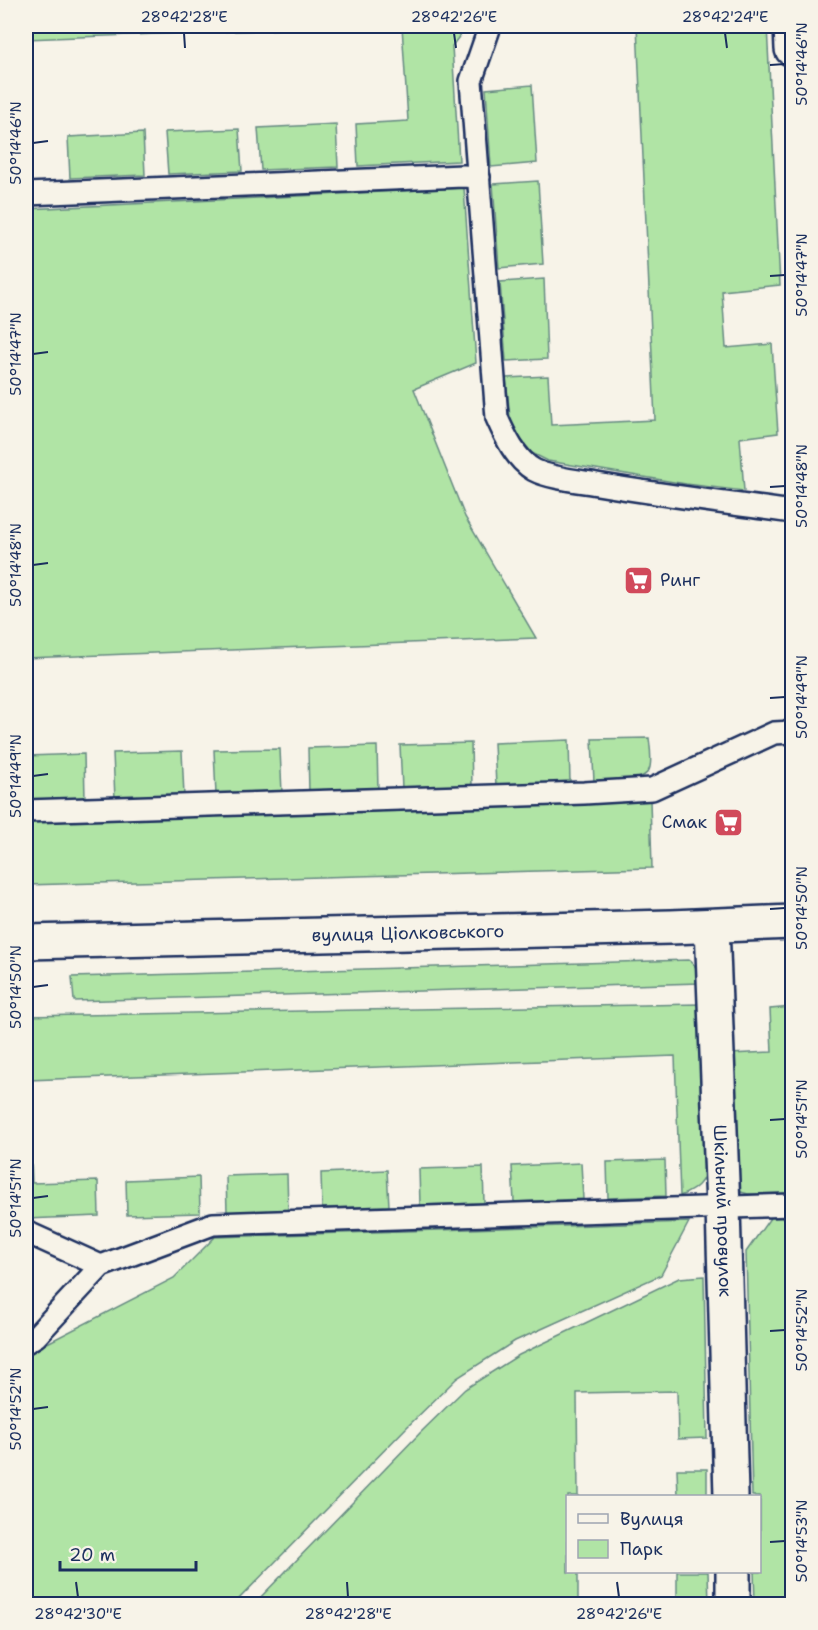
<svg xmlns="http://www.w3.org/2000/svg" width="818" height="1630" font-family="'Shantell Sans',sans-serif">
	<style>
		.green { fill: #b0e4a5; stroke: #668a82; stroke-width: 1.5 }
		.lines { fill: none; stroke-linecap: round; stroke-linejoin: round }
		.service-casing { stroke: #1b2f5e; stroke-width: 26 }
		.minor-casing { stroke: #1b2f5e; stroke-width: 38 }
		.tertiary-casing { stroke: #1b2f5e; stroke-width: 38 }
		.service { stroke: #f7f3e8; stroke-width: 21 }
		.minor { stroke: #f7f3e8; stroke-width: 33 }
		.tertiary { stroke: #f7f3e8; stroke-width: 33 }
		.ticks { fill: none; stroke: #1b2f5e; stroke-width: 2 }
		.labels { text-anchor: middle; stroke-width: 4.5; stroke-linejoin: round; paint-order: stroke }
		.poi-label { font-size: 18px; fill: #1b2f5e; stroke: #f7f3e8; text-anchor: start }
		.street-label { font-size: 18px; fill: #1b2f5e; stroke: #f7f3e8 }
		.neatline { fill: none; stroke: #1b2f5e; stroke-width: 2 }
		.ticks-label { font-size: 15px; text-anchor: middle; fill: #1b2f5e }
	</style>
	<rect width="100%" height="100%" fill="#f7f3e8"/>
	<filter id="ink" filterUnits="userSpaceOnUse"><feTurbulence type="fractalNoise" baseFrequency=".0167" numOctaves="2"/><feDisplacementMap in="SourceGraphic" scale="12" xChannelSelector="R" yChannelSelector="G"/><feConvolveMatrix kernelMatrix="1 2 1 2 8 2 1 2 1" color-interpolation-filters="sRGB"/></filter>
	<g filter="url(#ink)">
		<!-- green -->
		<g class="green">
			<polygon points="26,26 365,26 26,39"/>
			<polygon points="402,26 467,26 452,46 459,161 358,166 356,124 408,121"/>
			<polygon points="637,26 767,26 780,285 722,291 726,348 772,344 778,433 740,438 744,491 686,484 548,461 532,453 518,436 510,418 506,378 548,376 551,425 655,420"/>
			<polygon points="532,85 537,163 491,167 486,89"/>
			<polygon points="336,124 338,167 261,170 258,128"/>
			<polygon points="239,129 242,171 168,174 165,132"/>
			<polygon points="143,133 145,175 70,178 68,137"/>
			<polygon points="538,181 543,264 499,268 493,184"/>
			<polygon points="464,188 476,363 414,389 465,517 536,638 26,658 26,209"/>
			<polygon points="544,279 547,359 506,361 500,282"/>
			<polygon points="26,737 27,756 84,754 85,799 26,801"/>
			<path d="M649,738C650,747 652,758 650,767C647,784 608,782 594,782L592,739Z"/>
			<polygon points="569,740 570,783 496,786 494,743"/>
			<polygon points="471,743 472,787 402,789 400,745"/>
			<polygon points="377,746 378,790 309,792 308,748"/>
			<polygon points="280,749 282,793 216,795 214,750"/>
			<polygon points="182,751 184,796 115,799 113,753"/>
			<polygon points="650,800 652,868 26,885 26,820"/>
			<path d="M689,960C698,966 698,974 700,983L74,1001L72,977Z"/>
			<path d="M701,1004L707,1167C704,1183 695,1190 680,1196L675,1056L28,1080L32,1183L98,1181L99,1216L26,1219V1016Z"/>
			<polygon points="792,1007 792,1193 748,1194 741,1192 736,1186 730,1054 772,1052 770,1009"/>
			<polygon points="665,1160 666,1196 608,1198 607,1162"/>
			<polygon points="581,1163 583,1199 514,1202 512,1166"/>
			<polygon points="483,1167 484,1203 420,1205 419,1169"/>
			<polygon points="387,1170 389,1206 322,1208 321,1173"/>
			<polygon points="287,1174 288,1210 227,1212 226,1176"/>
			<polygon points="199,1177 200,1213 127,1215 126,1180"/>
			<polygon points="792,1217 792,1604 755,1604 754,1572 760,1572 760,1496 752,1496 746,1252 770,1218"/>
			<polygon points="689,1222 661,1275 515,1341 457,1378 407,1427 234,1604 26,1604 26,1354 174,1278 215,1237"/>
			<polygon points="704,1276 707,1438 678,1439 677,1391 577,1393 578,1496 568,1496 568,1572 578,1572 578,1604 254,1604 420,1433 465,1389 519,1355 679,1278"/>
			<polygon points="677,1469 707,1469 707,1496 678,1496"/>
			<polygon points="677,1572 708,1572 709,1604 677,1604"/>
		</g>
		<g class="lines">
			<defs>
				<g id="service">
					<path d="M490,26L471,81L497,418C505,436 516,460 534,470C549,478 579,481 597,484C662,495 727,503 792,512"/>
					<polyline points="26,194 463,176 479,177"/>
					<polyline points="26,811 584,793 652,789 774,733 792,732"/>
					<polyline points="26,1232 101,1266"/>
					<polyline points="26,1342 36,1336 101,1266 213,1224 792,1205"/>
				</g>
				<g id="minor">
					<polyline points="791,26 792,49"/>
					<path id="s1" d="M712,926L723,1207L731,1496"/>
					<polyline points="733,1572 733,1604"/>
				</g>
				<g id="tertiary">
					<path id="s2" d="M26,942L671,927L792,922"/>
				</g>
			</defs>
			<!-- service casing -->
			<use href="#service" class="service-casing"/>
			<!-- minor casing -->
			<use href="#minor" class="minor-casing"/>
			<!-- tertiary casing -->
			<use href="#tertiary" class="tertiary-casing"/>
			<!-- service -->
			<use href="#service" class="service"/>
			<!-- minor -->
			<use href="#minor" class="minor"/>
			<!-- tertiary -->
			<use href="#tertiary" class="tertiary"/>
		</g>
	</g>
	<!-- ticks -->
	<path class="ticks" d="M184,33L185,48M454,33L456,48M725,33L727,48M770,65L785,64M33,143L48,141M770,276L785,275M33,354L48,352M770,487L785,486M33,565L48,563M770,698L785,697M33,776L48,774M770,909L785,908M33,987L48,985M770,1120L785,1119M33,1198L48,1196M770,1331L785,1330M33,1409L48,1407M770,1542L785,1541M76,1582L78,1597M347,1582L348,1597M617,1582L619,1597"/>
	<!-- icons -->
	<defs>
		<symbol id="supermarket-square" viewBox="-11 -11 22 22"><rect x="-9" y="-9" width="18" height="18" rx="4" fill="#d1495b" stroke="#f7f3e8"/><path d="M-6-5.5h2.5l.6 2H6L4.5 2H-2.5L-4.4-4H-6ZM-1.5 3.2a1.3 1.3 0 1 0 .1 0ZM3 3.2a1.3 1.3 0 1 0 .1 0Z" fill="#fff"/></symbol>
	</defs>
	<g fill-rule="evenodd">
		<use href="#supermarket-square" x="622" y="564" width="33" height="33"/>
		<use href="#supermarket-square" x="712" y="806" width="33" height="33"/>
	</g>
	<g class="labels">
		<!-- poi labels -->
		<g class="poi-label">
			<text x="660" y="586">Ринг</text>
			<text x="707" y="828" text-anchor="end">Смак</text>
		</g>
		<!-- street labels -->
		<g class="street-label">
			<text dy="6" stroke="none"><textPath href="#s2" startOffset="382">вулиця Ціолковського</textPath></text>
			<text dy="6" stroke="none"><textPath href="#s1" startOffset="285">Шкільний провулок</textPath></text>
		</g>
	</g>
	<!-- margin -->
	<rect width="818" height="1630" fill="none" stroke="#f7f3e8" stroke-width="66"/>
	<!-- legend -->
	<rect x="566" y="1495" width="195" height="78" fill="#f7f3e8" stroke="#9fa5b1" stroke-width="1.5"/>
	<rect x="578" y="1514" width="30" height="9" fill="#f7f3e8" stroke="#9fa5b1" stroke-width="1.5"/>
	<text x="620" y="1525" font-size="18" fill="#1b2f5e">Вулиця</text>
	<rect x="578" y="1540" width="30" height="18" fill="#b0e4a5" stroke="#9fa5b1" stroke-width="1.5"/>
	<text x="620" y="1555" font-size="18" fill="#1b2f5e">Парк</text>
	<!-- scale -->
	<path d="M60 1561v9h136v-9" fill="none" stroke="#1b2f5e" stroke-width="3"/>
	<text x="69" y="1561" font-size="18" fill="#1b2f5e" stroke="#f7f3e8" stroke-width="4.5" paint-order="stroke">20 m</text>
	<rect x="33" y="33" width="752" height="1564" class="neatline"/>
	<g class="ticks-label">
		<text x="184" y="22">28°42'28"E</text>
		<text x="454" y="22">28°42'26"E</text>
		<text x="725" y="22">28°42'24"E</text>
		<text transform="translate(802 64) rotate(-90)" y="5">50°14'46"N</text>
		<text transform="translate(16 143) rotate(-90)" y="5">50°14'46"N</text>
		<text transform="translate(802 275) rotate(-90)" y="5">50°14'47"N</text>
		<text transform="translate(16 354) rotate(-90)" y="5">50°14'47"N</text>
		<text transform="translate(802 486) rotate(-90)" y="5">50°14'48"N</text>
		<text transform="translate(16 565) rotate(-90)" y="5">50°14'48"N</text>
		<text transform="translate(802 697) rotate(-90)" y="5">50°14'49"N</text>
		<text transform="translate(16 776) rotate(-90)" y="5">50°14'49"N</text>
		<text transform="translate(802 908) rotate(-90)" y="5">50°14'50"N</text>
		<text transform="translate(16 987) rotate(-90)" y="5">50°14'50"N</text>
		<text transform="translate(802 1119) rotate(-90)" y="5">50°14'51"N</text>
		<text transform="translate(16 1198) rotate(-90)" y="5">50°14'51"N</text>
		<text transform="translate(802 1330) rotate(-90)" y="5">50°14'52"N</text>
		<text transform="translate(16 1409) rotate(-90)" y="5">50°14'52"N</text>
		<text transform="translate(802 1541) rotate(-90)" y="5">50°14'53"N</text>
		<text x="78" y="1619">28°42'30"E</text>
		<text x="348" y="1619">28°42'28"E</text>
		<text x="619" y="1619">28°42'26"E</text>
	</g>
</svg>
